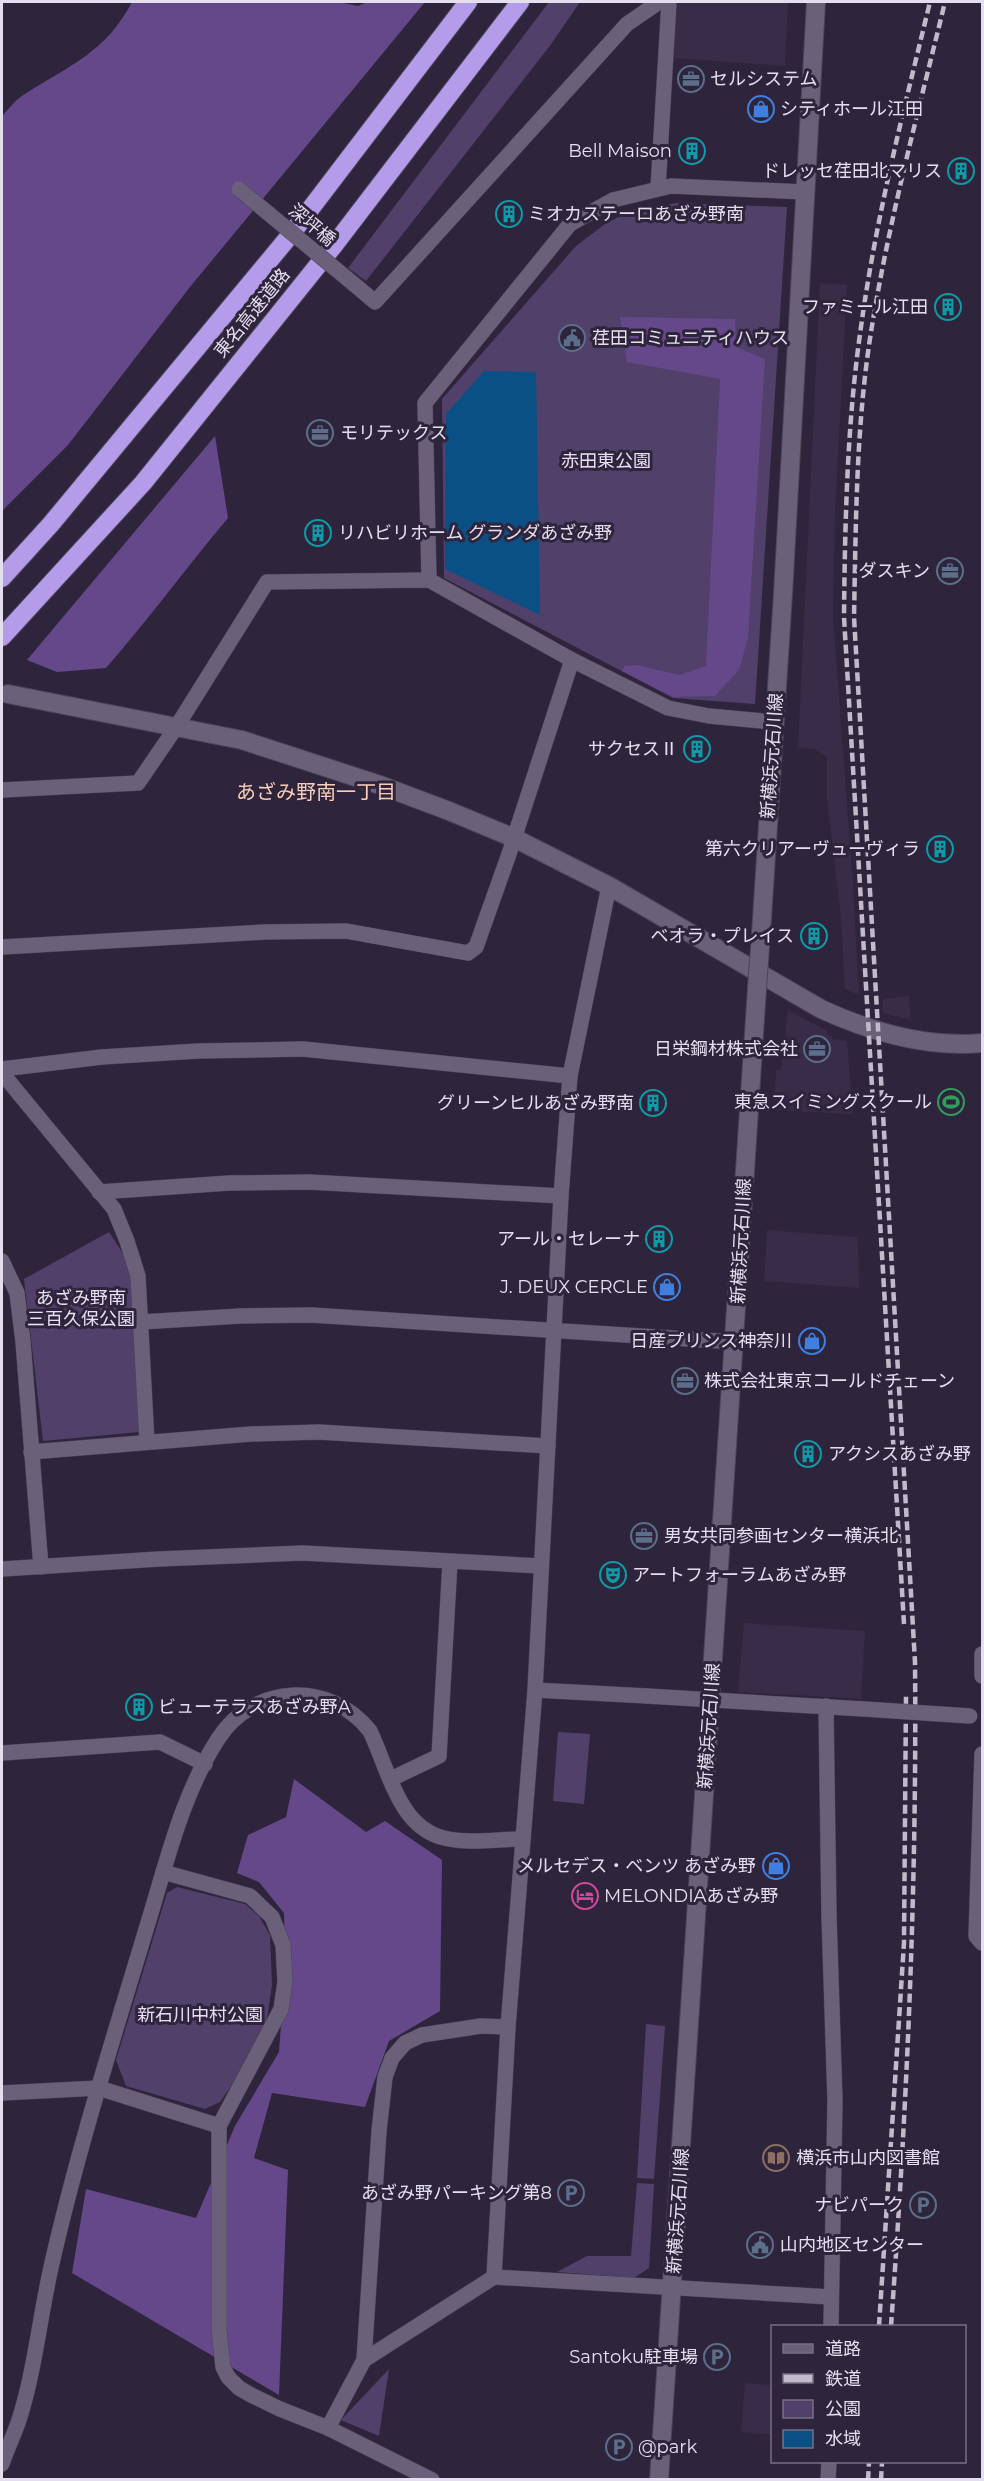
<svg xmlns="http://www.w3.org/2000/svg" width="984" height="2481" font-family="Montserrat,'Noto Sans JP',sans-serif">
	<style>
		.built { fill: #382c49 }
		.green { fill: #51406a }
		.forest { fill: #64488a }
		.water { fill: #0a5084 }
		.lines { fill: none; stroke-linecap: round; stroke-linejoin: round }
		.street-casing { stroke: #4c4457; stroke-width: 16 }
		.secondary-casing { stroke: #4c4457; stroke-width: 20 }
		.highway-casing { stroke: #4c4457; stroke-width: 20 }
		.street { stroke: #6a607a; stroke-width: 15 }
		.secondary { stroke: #6a607a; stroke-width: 18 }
		.highway { stroke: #b59ceb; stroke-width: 18 }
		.rail { stroke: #c0bacb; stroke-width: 4.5; stroke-dasharray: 9 4.5; stroke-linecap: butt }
		.street-bridge-casing { stroke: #4c4457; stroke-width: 16; stroke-linecap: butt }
		.secondary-bridge-casing { stroke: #4c4457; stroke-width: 20; stroke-linecap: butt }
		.street-bridge { stroke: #6a607a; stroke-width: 15 }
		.secondary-bridge { stroke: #6a607a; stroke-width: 18 }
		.labels { text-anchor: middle; stroke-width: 6; stroke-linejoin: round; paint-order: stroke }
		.poi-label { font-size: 18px; fill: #e4dfee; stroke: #2e253c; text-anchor: end }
		.street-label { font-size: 18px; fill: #e4dfee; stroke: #2e253c }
		.park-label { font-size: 18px; fill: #e7e0f4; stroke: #2e253c }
		.neighbourhood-label { font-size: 20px; fill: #fbcdb7; stroke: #2e253c }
	</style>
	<rect width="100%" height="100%" fill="#2e253c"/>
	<!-- built -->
	<g class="built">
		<polygon points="680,2 788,2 785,66 672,58 673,11"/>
		<polygon points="820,283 847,285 835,513 833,616 853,884 859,995 845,989 841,918 827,798 827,757 814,749 798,748"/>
		<polygon points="909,996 911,1020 883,1013 883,999"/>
		<polygon points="788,1010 827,1031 828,1036 832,1036 832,1039 847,1041 853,1114 774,1110 776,1070 781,1070"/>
		<polygon points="767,1230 858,1237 859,1288 764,1281"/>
		<polygon points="744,1623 865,1631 861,1699 738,1692"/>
		<polygon points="745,2383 772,2385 772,2435 741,2432"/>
	</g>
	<!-- green -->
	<g class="green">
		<polygon points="549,2 580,2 549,47 366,281 348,268"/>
		<polygon points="677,203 787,207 755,704 673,698 444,578 442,399 576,246 605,224 632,210"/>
		<polygon points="109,1232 122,1252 132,1279 139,1432 43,1441 24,1279"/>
		<polygon points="558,1732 590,1734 584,1804 553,1801"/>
		<polygon points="177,1887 245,1904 259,1916 270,1935 272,1985 264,2039 220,2102 205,2109 126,2086 116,2060 167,1893"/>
		<polygon points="646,2024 665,2026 654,2179 637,2178"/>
		<polygon points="637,2183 654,2184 649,2268 634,2278 557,2272 587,2256 631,2256"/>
		<polygon points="389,2369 379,2436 341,2420"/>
	</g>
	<!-- forest -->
	<g class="forest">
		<path d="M132,2H338L358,6L367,2H425L190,287L68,445L2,511V116C9,109 16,99 25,94C70,65 106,52 132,2Z"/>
		<polygon points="620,317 735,319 736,347 765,359 748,638 739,670 715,696 673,697 622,671 624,666 637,665 679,675 706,666 720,379 627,362"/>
		<path d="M215,436L228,518C186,568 148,620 106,668L57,672L27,660Z"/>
		<polygon points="294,1779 366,1832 385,1821 442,1860 440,2011 389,2041 365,2107 272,2093 254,2158 288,2170 279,2395 72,2273 86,2189 196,2218 235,2126 279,2052 285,1969 284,1913 259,1882 237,1873 248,1835 286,1817"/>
	</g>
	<!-- water -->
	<polygon class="water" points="484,371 536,372 540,615 445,569 446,414"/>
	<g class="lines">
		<defs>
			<g id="street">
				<polyline points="658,188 669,2"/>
				<polyline points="361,290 375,302 627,24 659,2"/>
				<polyline points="429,580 425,403 570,224 613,200 671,186 805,192"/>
				<polyline points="2,790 138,783 177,726 267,582 429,580 572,660 668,708 709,716 773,722"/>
				<polyline points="2,947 265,932 346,931 468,953 476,947 509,854 572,660"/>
				<polyline points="2,1069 102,1057 198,1051 303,1049 570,1076"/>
				<polyline points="2,1073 114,1209 127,1241 138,1276 147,1442"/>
				<polyline points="99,1192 229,1183 309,1182 561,1196"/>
				<polyline points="2,1261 17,1293 23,1342 41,1567"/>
				<polyline points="141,1322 240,1316 311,1315 735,1342"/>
				<polyline points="31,1452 251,1434 319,1432 548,1446"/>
				<polyline points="2,1569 159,1559 303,1553 540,1566"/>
				<polyline points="982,1654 982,1676"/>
				<polyline points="535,1690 647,1696"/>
				<polyline points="779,1704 864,1709"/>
				<polyline points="826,1706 829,1916 835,2101 831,2326"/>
				<polyline points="2,1753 160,1742 205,1764"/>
				<polyline points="982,1754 976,1936 982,1943"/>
				<polyline points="391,1779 439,1756 450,1562"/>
				<polyline points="163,1872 250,1896 272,1917 283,1945 285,1982 281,2009 219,2126 219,2329 223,2367 228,2377 239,2388 251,2395 280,2409 328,2428 432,2480"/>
				<polyline points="2,2093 99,2088 219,2126"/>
				<polyline points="494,2277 508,2027 535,1690 561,1196 570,1076 609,886"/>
				<polyline points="364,2360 379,2131 385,2077 392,2058 405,2043 422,2035 481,2026 508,2027"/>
				<polyline points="328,2428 364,2360 494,2277 831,2297"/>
				<path d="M2,2464C7,2449 14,2435 19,2420C35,2370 40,2315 52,2263C78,2149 114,2036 148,1923C167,1861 182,1795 218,1739C253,1684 330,1680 370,1731C388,1768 398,1827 444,1838C468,1844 498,1839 523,1839"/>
				<polyline points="828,2480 829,2462"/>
			</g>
			<g id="secondary">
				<path d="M8,694L242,740L380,785L449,811L514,838L609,886L821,1009C871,1032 926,1048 982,1043"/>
				<polyline points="761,934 783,594 816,2"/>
				<polyline points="659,2480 757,988"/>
			</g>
			<g id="highway">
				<polyline points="2,578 51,524 292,233 468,2"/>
				<polyline points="2,637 143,483 335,244 520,2"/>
			</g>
		</defs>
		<!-- street casing -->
		<use href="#street" class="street-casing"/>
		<!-- secondary casing -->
		<use href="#secondary" class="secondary-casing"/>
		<!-- highway casing -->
		<use href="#highway" class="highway-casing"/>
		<!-- street -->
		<use href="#street" class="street"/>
		<!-- secondary -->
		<use href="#secondary" class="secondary"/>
		<!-- highway -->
		<use href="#highway" class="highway"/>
		<!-- rail -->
		<g class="rail">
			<path d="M904,1624L844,617C845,521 847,423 861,327C876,217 904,109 930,2"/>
			<polyline points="879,2326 904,1943 906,1696"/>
			<path d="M891,2326C907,2105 917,1884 915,1662L854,617C856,519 856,422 872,326C890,216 919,109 945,2"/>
			<polyline points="868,2480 869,2462"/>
			<polyline points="881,2480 882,2462"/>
		</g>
		<defs>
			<g id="street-bridge">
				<polyline points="239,189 361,290"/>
				<polyline points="647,1696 779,1704"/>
				<polyline points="864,1709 970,1716"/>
			</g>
			<polyline id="secondary-bridge" points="757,988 761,934"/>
		</defs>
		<!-- street-bridge casing -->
		<use href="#street-bridge" class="street-bridge-casing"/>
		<!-- secondary-bridge casing -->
		<use href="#secondary-bridge" class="secondary-bridge-casing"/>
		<!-- street-bridge -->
		<use href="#street-bridge" class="street-bridge"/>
		<!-- secondary-bridge -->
		<use href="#secondary-bridge" class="secondary-bridge"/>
	</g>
	<!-- icons -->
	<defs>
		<symbol id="office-ring" viewBox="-11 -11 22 22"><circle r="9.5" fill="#2e253c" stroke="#5c6f8a" stroke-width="1.5"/><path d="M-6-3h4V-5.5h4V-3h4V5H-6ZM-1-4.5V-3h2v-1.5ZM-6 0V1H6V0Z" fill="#5c6f8a"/></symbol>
		<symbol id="shop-ring" viewBox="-11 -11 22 22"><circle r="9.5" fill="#2e253c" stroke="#3f7fe0" stroke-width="1.5"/><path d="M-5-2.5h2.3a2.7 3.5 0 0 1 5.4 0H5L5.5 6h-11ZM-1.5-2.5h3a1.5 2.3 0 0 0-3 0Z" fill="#3f7fe0"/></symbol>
		<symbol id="building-ring" viewBox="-11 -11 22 22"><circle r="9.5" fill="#2e253c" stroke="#0f9aa8" stroke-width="1.5"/><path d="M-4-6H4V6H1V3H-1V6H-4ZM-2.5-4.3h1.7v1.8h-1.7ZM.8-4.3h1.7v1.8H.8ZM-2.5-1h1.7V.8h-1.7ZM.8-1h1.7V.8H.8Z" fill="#0f9aa8"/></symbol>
		<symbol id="civic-ring" viewBox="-11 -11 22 22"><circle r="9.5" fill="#2e253c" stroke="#5c6f8a" stroke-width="1.5"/><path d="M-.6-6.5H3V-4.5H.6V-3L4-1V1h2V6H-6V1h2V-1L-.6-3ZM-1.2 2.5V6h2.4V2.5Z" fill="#5c6f8a"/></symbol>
		<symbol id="stadium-ring" viewBox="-11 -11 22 22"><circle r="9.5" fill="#2e253c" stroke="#2e9e5b" stroke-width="1.5"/><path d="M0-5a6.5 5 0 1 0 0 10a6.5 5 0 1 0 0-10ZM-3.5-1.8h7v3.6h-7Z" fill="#2e9e5b"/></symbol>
		<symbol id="theatre-ring" viewBox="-11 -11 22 22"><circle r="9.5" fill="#2e253c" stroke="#0f9aa8" stroke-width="1.5"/><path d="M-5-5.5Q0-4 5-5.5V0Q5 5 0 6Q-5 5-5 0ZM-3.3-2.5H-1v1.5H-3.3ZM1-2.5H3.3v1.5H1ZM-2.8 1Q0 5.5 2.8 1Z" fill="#0f9aa8"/></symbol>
		<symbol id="hotel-ring" viewBox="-11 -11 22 22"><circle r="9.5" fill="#2e253c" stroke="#d1479c" stroke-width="1.5"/><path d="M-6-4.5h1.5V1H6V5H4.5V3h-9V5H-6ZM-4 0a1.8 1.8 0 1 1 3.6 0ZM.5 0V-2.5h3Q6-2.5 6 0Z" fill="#d1479c"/></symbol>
		<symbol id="library-ring" viewBox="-11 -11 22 22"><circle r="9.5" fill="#2e253c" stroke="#8d6e63" stroke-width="1.5"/><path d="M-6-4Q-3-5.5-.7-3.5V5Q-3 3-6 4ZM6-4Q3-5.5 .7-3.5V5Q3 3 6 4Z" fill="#8d6e63"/></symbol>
		<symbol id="parking-ring" viewBox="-11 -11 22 22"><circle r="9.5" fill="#2e253c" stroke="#5c6f8a" stroke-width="1.5"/><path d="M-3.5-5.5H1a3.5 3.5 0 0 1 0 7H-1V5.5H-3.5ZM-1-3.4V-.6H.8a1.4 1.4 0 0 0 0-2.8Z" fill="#5c6f8a"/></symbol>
	</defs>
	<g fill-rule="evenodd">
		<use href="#office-ring" x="676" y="64" width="30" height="30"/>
		<use href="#shop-ring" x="746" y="94" width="30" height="30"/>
		<use href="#building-ring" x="677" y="136" width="30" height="30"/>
		<use href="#building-ring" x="946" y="156" width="30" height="30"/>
		<use href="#building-ring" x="494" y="199" width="30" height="30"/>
		<use href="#building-ring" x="933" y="292" width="30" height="30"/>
		<use href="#civic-ring" x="557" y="323" width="30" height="30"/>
		<use href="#office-ring" x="305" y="418" width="30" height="30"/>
		<use href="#building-ring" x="303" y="518" width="30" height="30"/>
		<use href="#office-ring" x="935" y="556" width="30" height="30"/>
		<use href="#building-ring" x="682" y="734" width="30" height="30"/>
		<use href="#building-ring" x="925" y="834" width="30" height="30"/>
		<use href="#building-ring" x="799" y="921" width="30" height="30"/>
		<use href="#office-ring" x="802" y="1034" width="30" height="30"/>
		<use href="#stadium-ring" x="936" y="1087" width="30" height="30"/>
		<use href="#building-ring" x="638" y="1088" width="30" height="30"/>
		<use href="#building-ring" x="644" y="1224" width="30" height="30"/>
		<use href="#shop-ring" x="652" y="1272" width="30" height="30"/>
		<use href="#shop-ring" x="797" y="1326" width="30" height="30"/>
		<use href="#office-ring" x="670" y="1366" width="30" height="30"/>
		<use href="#building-ring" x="793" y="1439" width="30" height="30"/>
		<use href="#office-ring" x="629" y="1521" width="30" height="30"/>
		<use href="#theatre-ring" x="598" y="1560" width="30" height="30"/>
		<use href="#building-ring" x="124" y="1692" width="30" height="30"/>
		<use href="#shop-ring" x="761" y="1851" width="30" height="30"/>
		<use href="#hotel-ring" x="570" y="1881" width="30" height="30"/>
		<use href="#library-ring" x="761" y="2143" width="30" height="30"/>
		<use href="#parking-ring" x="556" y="2178" width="30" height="30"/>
		<use href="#parking-ring" x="908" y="2190" width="30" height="30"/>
		<use href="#civic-ring" x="745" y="2230" width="30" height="30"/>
		<use href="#parking-ring" x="702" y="2342" width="30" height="30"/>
		<use href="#parking-ring" x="604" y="2432" width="30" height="30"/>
	</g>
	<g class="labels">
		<!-- poi labels -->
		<g class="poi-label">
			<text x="710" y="85" text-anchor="start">セルシステム</text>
			<text x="780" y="115" text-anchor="start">シティホール江田</text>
			<text x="672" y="157">Bell Maison</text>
			<text x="942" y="177">ドレッセ荏田北マリス</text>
			<text x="528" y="220" text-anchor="start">ミオカステーロあざみ野南</text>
			<text x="928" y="313">ファミール江田</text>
			<text x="592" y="344" text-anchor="start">荏田コミュニティハウス</text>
			<text x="340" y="439" text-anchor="start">モリテックス</text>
			<text x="338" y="539" text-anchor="start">リハビリホーム グランダあざみ野</text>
			<text x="930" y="577">ダスキン</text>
			<text x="678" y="755">サクセスⅡ</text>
			<text x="920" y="855">第六クリアーヴューヴィラ</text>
			<text x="794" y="942">ベオラ・プレイス</text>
			<text x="798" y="1055">日栄鋼材株式会社</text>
			<text x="932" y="1108">東急スイミングスクール</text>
			<text x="634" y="1109">グリーンヒルあざみ野南</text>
			<text x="640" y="1245">アール・セレーナ</text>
			<text x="648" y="1293">J. DEUX CERCLE</text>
			<text x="792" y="1347">日産プリンス神奈川</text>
			<text x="704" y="1387" text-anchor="start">株式会社東京コールドチェーン</text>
			<text x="828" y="1460" text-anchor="start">アクシスあざみ野</text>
			<text x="664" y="1542" text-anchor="start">男女共同参画センター横浜北</text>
			<text x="632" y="1581" text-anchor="start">アートフォーラムあざみ野</text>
			<text x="158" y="1713" text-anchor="start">ビューテラスあざみ野A</text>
			<text x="756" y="1872">メルセデス・ベンツ あざみ野</text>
			<text x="604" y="1902" text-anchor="start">MELONDIAあざみ野</text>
			<text x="796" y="2164" text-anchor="start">横浜市山内図書館</text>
			<text x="552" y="2199">あざみ野パーキング第8</text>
			<text x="904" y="2211">ナビパーク</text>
			<text x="780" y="2251" text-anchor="start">山内地区センター</text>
			<text x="698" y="2363">Santoku駐車場</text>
			<text x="638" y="2453" text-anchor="start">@park</text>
		</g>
		<!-- street labels -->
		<g class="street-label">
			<text transform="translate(312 225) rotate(40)" y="6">深坪橋</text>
			<text transform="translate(252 313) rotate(-51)" y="6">東名高速道路</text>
			<text transform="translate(772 756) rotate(-86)" y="6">新横浜元石川線</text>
			<text transform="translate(741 1241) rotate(-87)" y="6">新横浜元石川線</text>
			<text transform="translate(709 1726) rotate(-86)" y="6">新横浜元石川線</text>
			<text transform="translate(678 2211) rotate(-86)" y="6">新横浜元石川線</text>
		</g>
		<!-- park labels -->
		<g class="park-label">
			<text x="606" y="467">赤田東公園</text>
			<text x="81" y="1304">あざみ野南<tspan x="81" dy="21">三百久保公園</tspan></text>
			<text x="200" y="2021">新石川中村公園</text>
		</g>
		<!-- neighbourhood labels -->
		<g class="neighbourhood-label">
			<text x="316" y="799">あざみ野南一丁目</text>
		</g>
	</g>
	<!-- border -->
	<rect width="984" height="2481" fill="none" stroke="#e4dfee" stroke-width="6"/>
	<!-- legend -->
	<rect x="771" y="2325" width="195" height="138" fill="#2e253c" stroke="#776f83" stroke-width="1.5"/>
	<rect x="783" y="2344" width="30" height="9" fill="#6a607a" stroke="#776f83" stroke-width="1.5"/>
	<text x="825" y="2355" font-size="18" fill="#e4dfee">道路</text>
	<rect x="783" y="2374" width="30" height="9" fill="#c0bacb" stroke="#776f83" stroke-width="1.5"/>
	<text x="825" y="2385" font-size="18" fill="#e4dfee">鉄道</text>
	<rect x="783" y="2400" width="30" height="18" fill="#51406a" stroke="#776f83" stroke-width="1.5"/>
	<text x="825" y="2415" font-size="18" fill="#e4dfee">公園</text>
	<rect x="783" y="2430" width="30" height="18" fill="#0a5084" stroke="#776f83" stroke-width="1.5"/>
	<text x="825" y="2445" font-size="18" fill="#e4dfee">水域</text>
</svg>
